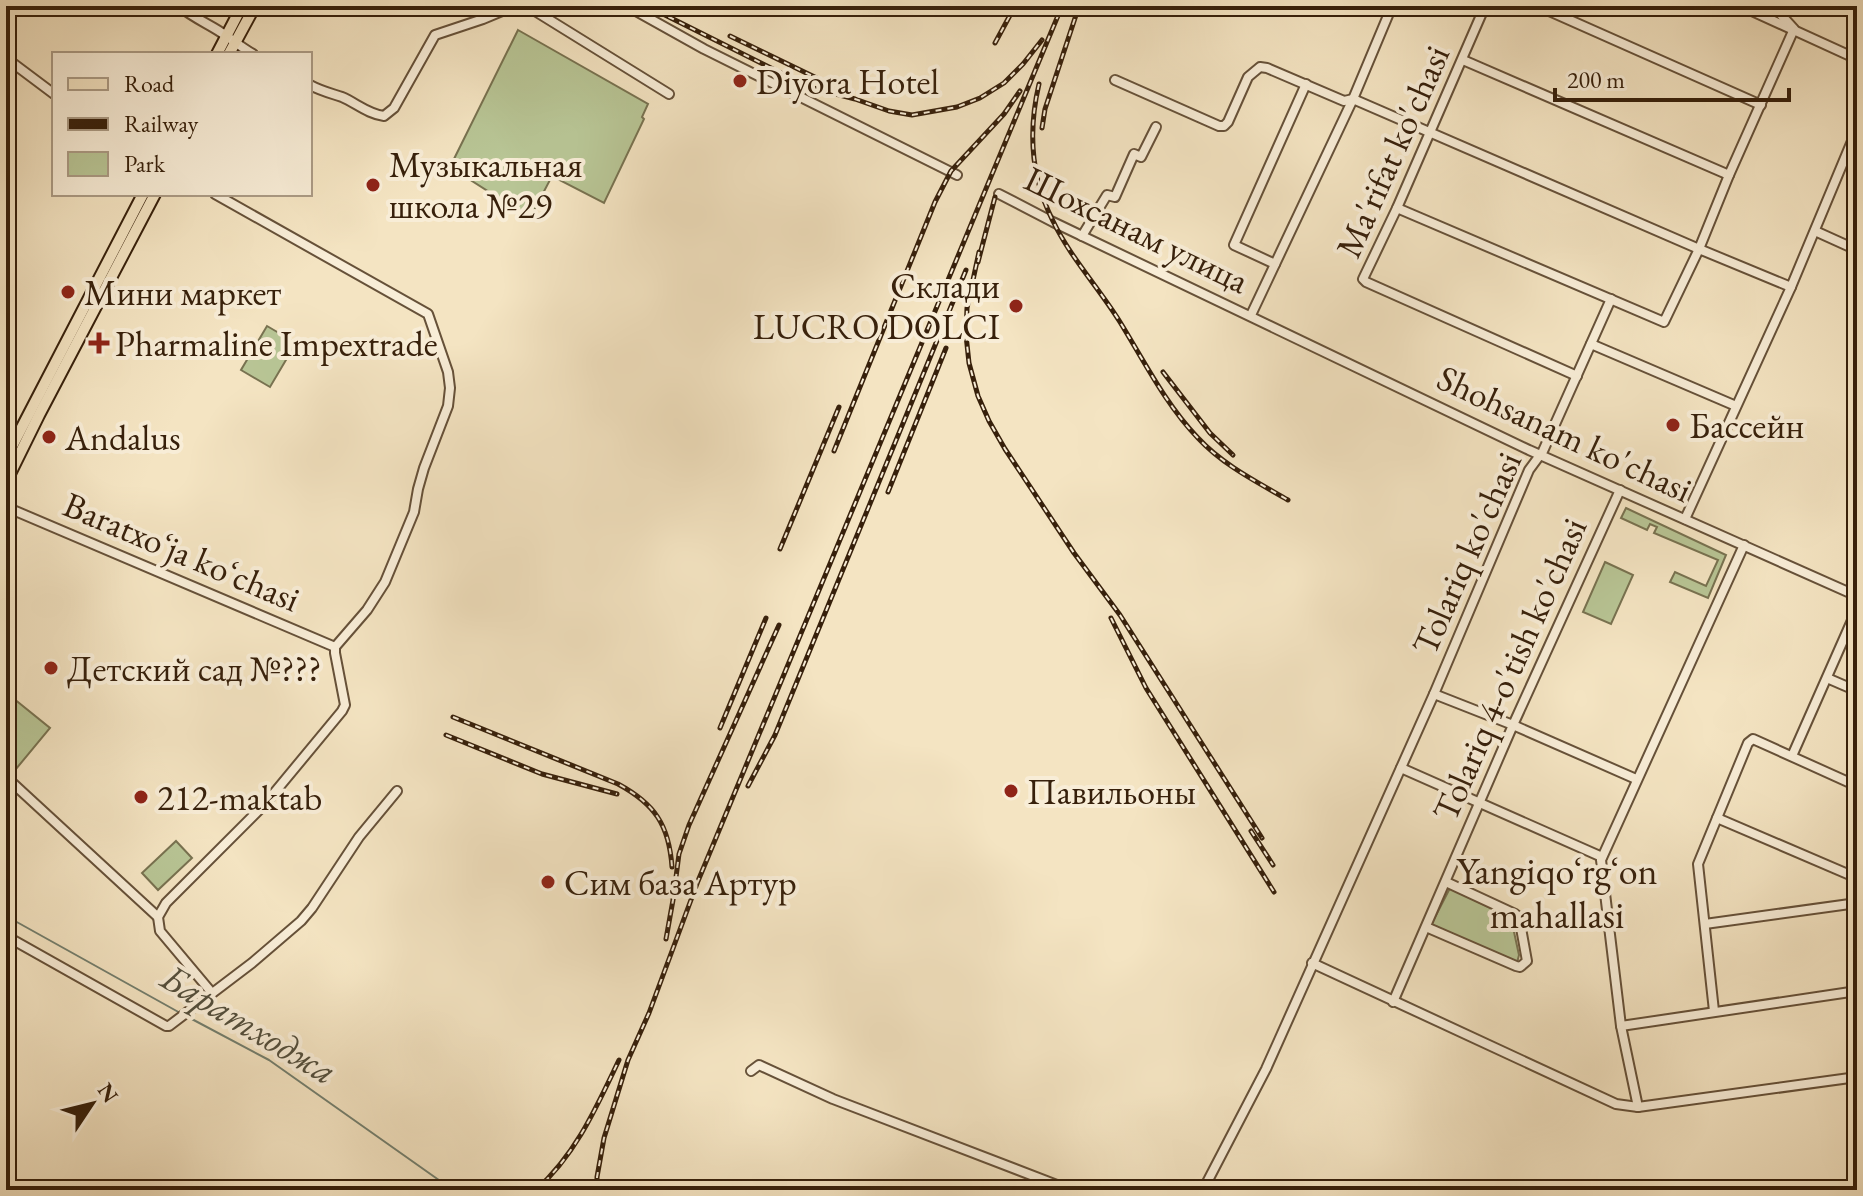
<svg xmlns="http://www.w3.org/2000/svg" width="1863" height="1196" font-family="'EB Garamond',serif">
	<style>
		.green { fill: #b8c595; stroke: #787250; stroke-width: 2 }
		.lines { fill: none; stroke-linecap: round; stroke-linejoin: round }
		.stream { stroke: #747f6e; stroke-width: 2 }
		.minor-casing { stroke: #665139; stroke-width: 12 }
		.major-casing { stroke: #37200b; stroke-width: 14 }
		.minor { stroke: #f8edd7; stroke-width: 8 }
		.major { stroke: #f4e4c2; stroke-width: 10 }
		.rail-casing { stroke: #37200b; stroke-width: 5 }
		.rail { stroke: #f8edd7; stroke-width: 2; stroke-dasharray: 6; stroke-linecap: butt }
		.poi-dot { fill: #8f2418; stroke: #f8edd7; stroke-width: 3 }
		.labels { text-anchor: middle; stroke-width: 8; stroke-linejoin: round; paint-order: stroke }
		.poi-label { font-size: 36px; fill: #37200b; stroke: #f8edd7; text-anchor: start }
		.street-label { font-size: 36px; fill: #37200b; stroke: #f8edd7 }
		.neighbourhood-label { font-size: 38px; fill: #37200b; stroke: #f8edd7 }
		.water-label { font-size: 38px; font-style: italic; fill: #55503d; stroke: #f8edd7 }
	</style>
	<rect width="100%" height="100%" fill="#f4e4c2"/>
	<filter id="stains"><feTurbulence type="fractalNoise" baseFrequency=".0025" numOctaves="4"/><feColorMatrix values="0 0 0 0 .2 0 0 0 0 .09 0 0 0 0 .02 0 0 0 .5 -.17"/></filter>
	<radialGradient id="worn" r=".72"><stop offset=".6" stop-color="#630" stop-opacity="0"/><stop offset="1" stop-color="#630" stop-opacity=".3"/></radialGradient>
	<!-- green -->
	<g class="green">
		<polygon points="518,30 648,104 642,117 644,119 604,203 552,176 530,218 450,167"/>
		<polygon points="267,326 296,343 270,387 241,370"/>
		<polygon points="1626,508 1726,555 1708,598 1670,582 1675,572 1706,586 1718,560 1654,533 1657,527 1650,524 1647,530 1621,518"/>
		<polygon points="1605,562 1633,575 1611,624 1583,612"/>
		<polygon points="8,694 50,728 11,775 6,770 6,696"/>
		<polygon points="176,841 192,858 158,890 142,873"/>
		<polygon points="1450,888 1511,918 1519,955 1517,963 1431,925"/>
	</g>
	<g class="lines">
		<!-- stream -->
		<g class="stream">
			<polyline points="6,916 182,1014"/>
			<polyline points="188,1017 269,1060 453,1190 459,1190"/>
		</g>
		<defs>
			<g id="minor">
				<path d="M179,6C190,15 202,21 214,28C228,36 239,46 253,54"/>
				<polyline points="527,6 669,94"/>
				<polyline points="627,6 704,49 957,175"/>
				<polyline points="1485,6 1397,208 1363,279 1366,282 1577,376"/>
				<polyline points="1538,6 1761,105"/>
				<polyline points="1741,6 1857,59"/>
				<polyline points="6,58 54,94"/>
				<polyline points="1463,60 1729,175"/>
				<polyline points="1115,80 1219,126 1224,126 1228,122 1248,77 1260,67 1267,68 1344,101 1353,99 1699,249 1791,287"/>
				<path d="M310,85C321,91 330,93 342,97C356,103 368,114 384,116L394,108L435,35L483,19L514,6"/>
				<polyline points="215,194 428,314 448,372 450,388 448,406 424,468 418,489 414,512 385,582 367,610 335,647"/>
				<polyline points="999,194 1053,222 1529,450 1857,596"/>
				<polyline points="1397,208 1664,322 1699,249 1729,175 1794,29 1773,6"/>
				<polyline points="1815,231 1857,250"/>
				<polyline points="1082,236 1107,195 1115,197 1134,154 1141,157 1156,127"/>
				<polyline points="1275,264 1234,245 1306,84"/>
				<polyline points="1251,315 1353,99 1392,6"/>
				<polyline points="1591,344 1736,406"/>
				<polyline points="6,507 335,647"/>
				<polyline points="1685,519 1791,287 1857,129"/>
				<polyline points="1827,678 1857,691"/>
				<polyline points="1434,694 1513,725 1636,779"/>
				<polyline points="1792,756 1857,609"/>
				<polyline points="1401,768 1602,857"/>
				<polyline points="6,777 158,917"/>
				<polyline points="1717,818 1857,878"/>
				<polyline points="1705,924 1857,903"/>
				<polyline points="1426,927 1516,966 1520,967 1527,961 1519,917 1515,914 1446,882"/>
				<polyline points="6,936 166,1026 169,1026 252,963 301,921 312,908 359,837 397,791"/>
				<polyline points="1312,963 1616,1104 1638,1107 1857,1077"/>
				<polyline points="212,993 160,931 158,917 166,903 265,804 342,711 345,705 335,653 335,647"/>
				<polyline points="1393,1002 1513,725 1620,490"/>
				<polyline points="1714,1011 1698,864 1748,743 1753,739 1857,786"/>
				<polyline points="1621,1026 1857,991"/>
				<polyline points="751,1071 759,1065 833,1099 1070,1190"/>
				<polyline points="1638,1107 1621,1026 1601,860 1744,545"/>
				<polyline points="1203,1190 1266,1069 1434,694 1529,470 1543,451 1611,299"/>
			</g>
			<g id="major">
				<polyline points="217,54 242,6"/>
				<polyline points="229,54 255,6"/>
				<polyline points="6,458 143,194"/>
				<polyline points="6,482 39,415 155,194"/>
			</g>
		</defs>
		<!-- minor casing -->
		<use href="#minor" class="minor-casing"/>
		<!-- major casing -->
		<use href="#major" class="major-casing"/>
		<!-- minor -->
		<use href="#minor" class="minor"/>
		<!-- major -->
		<use href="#major" class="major"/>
		<defs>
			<g id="rail">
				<polyline points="647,6 809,87 855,99 889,111 912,115 957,107 980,98 1004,83 1023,64 1042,40"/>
				<polyline points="730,36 827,83"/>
				<polyline points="995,43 1015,6"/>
				<path d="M1039,84C1028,131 1031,178 1053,221C1070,257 1099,288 1120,322C1144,361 1166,405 1198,438C1223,465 1257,482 1288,500"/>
				<polyline points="1042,128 1045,109 1079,6"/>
				<polyline points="979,252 967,308 966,335 969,363 978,396 989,421 1005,449 1074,553 1120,615 1262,838"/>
				<polyline points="978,262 995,197"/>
				<polyline points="1163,372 1210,433 1233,455"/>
				<polyline points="834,451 935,202 951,171 1004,114 1020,91"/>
				<polyline points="888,492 946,348"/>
				<polyline points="780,549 839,407"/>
				<polyline points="1111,618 1146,688 1274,892"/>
				<path d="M453,717L618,784C655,804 669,825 672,867"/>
				<polyline points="720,728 766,618"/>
				<polyline points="446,735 542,774 617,794"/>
				<polyline points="748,786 775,735 966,270"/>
				<polyline points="1251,831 1273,865"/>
				<polyline points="666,939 673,900 679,854 689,825 779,625"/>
				<polyline points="267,1190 268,1190"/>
				<path d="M536,1190C576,1154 596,1108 619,1060"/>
				<polyline points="597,1190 597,1177 604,1138 628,1060 649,1013 698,881 1062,6"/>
			</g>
		</defs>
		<!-- rail casing -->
		<use href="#rail" class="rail-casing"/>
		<!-- rail -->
		<use href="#rail" class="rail"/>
	</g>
	<!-- markers -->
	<g class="poi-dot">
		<circle cx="740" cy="81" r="8"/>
		<circle cx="373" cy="185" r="8"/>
		<circle cx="68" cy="292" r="8"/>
		<circle cx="1016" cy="306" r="8"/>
		<path d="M95 331h8v8h8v8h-8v8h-8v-8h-8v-8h8z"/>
		<circle cx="1673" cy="425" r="8"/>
		<circle cx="49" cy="437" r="8"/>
		<circle cx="51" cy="668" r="8"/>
		<circle cx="1011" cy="791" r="8"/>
		<circle cx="141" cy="797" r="8"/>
		<circle cx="548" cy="882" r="8"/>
	</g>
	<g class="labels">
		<!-- poi labels -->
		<g class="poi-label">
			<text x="756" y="94">Diyora Hotel</text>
			<text x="389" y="177">Музыкальная<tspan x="389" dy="41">школа №29</tspan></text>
			<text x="1000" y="298" text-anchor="end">Склади<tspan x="1000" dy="41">LUCRO DOLCI</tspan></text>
			<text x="84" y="305">Мини маркет</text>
			<text x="115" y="356">Pharmaline Impextrade</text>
			<text x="1689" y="438">Бассейн</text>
			<text x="65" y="450">Andalus</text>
			<text x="67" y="681">Детский сад №???</text>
			<text x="1027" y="804">Павильоны</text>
			<text x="157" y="810">212-maktab</text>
			<text x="564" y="895">Сим база Артур</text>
		</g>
		<!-- street labels -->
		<g class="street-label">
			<text transform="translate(1392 151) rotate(-66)" y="13">Ma'rifat ko'chasi</text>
			<text transform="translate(1137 229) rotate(26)" y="13">Шохсанам улица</text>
			<text transform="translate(1565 433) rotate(25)" y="13">Shohsanam ko'chasi</text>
			<text transform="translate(182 551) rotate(23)" y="13">Baratxoʻja koʻchasi</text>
			<text transform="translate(1466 553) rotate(-66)" y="13">Tolariq ko'chasi</text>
			<text transform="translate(1509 669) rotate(-66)" y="13">Tolariq 4-o'tish ko'chasi</text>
		</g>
		<!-- neighbourhood labels -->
		<g class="neighbourhood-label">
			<text x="1557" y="884">Yangiqoʻrgʻon<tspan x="1557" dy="44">mahallasi</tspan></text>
		</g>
		<!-- water labels -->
		<g class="water-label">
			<text transform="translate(249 1024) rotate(31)" y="13">Баратходжа</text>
		</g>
	</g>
	<!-- margin -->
	<rect width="1863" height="1196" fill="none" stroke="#f4e4c2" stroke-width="32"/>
	<rect x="8" y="8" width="1847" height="1180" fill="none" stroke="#37200b" stroke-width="4"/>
	<rect x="16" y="16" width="1831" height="1164" fill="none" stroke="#37200b" stroke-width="2"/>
	<!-- legend -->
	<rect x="52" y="52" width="260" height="144" fill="#f8edd7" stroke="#ab9b85" stroke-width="2"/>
	<rect x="68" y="78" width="40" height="12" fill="#f4e4c2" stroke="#ab9b85" stroke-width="2"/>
	<text x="124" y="92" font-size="24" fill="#37200b">Road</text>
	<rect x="68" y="118" width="40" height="12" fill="#37200b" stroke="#ab9b85" stroke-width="2"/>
	<text x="124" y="132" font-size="24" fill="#37200b">Railway</text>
	<rect x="68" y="152" width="40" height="24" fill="#b8c595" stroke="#ab9b85" stroke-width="2"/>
	<text x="124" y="172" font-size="24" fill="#37200b">Park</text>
	<!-- north arrow -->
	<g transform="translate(92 1104) rotate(55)" stroke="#f8edd7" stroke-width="6" paint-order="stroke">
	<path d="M0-6L14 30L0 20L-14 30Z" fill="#37200b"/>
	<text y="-12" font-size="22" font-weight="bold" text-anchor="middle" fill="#37200b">N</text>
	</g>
	<!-- scale -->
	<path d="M1555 88v12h234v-12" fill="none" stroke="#37200b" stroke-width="4"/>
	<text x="1567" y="88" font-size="24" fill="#37200b" stroke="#f8edd7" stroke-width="6" paint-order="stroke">200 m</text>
	<rect width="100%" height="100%" filter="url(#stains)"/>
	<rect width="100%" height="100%" fill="url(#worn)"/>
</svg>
